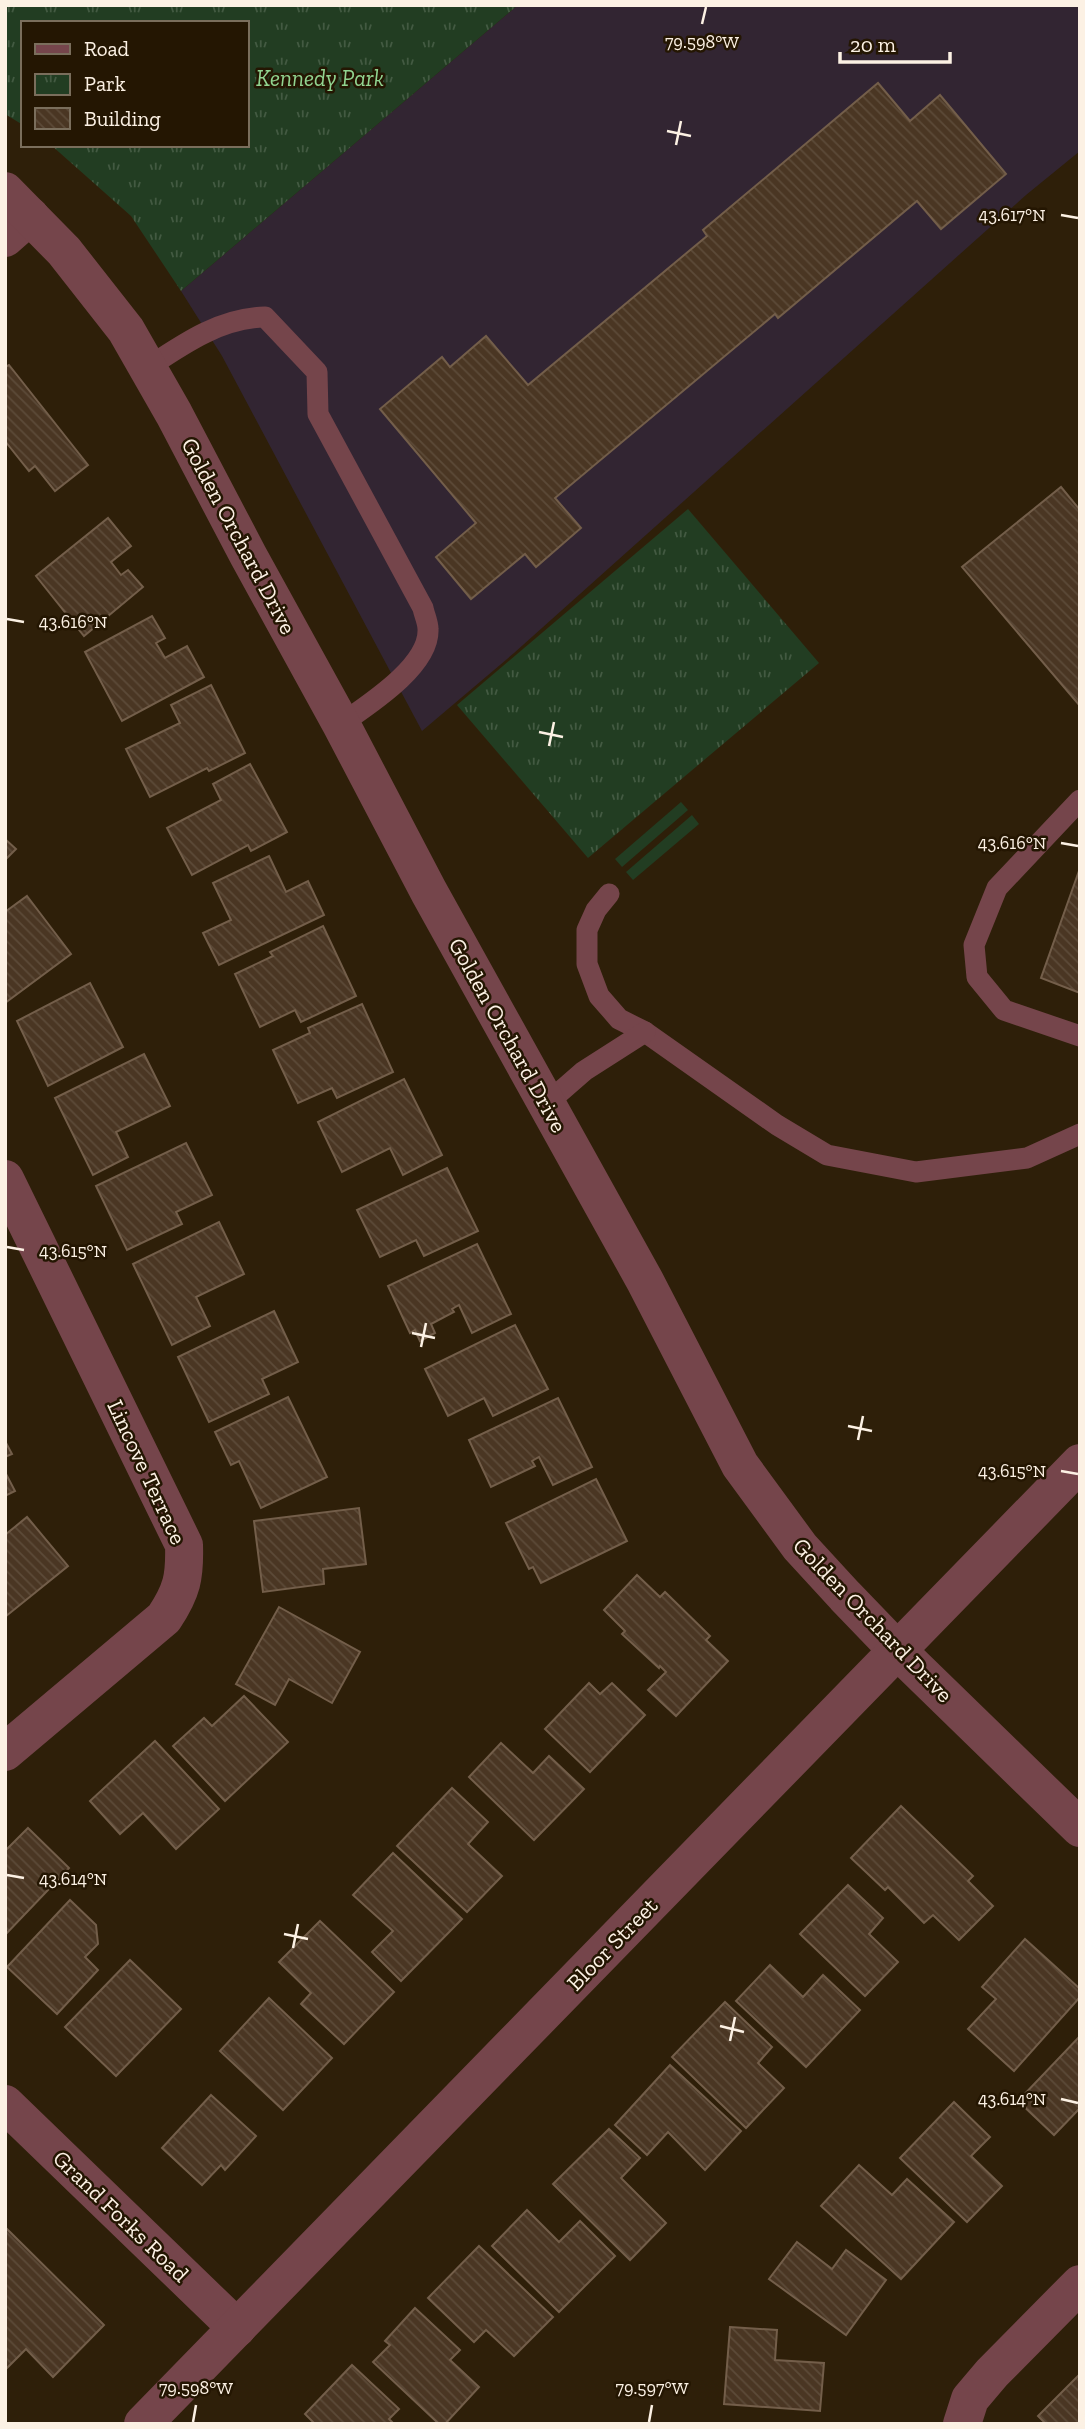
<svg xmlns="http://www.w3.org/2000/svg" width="1085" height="2429" font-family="'Zilla Slab',serif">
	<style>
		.education { fill: #322532 }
		.grass { fill: #223d22 }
		.park { fill: url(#park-tufts) }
		.building { fill: url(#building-back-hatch); stroke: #735e4a; stroke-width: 2 }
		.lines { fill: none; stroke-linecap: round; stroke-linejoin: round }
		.service { stroke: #75454b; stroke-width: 21 }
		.minor { stroke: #75454b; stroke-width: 38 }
		.tertiary { stroke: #75454b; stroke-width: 38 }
		.ticks { fill: none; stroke: #fcf1e4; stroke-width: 2.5 }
		.labels { text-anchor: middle; stroke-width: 5; stroke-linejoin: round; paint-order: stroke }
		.park-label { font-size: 23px; font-style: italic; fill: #91d490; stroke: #241602 }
		.street-label { font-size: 23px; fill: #fcf1e4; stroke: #241602 }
		.ticks-label { font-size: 18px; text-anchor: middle; fill: #fcf1e4; stroke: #241602; stroke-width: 5; stroke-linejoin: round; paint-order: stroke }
	</style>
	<defs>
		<pattern id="park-tufts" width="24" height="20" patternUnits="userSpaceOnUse" patternTransform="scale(1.75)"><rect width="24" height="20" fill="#223d22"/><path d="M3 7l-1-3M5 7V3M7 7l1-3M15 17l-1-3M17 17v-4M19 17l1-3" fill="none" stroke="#435a42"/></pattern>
		<pattern id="building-back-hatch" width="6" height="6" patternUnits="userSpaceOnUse" patternTransform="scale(1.75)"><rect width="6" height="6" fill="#4a3623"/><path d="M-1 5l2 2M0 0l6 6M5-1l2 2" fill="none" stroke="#5c4a38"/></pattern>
	</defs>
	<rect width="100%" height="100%" fill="#2e1f09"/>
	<!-- education -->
	<polygon class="education" points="518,5 1080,5 1080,151 1026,195 514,653 422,731 222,356 181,291"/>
	<!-- grass -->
	<g class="grass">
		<polygon points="681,802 688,810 622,867 615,859"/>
		<polygon points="692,815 699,824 633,880 626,872"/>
	</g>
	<!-- park -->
	<g class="park">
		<polygon points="5,5 518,5 181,291 131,216 51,145 247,145 247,23 23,23 23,125 5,114"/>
		<polygon points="688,509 819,663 588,858 457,705"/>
	</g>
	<!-- building -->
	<g class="building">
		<polygon points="878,83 910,121 940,95 1006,174 941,229 917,201 778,318 775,314 555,498 581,528 536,567 525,554 471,599 436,557 476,523 380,409 442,357 450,367 486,336 528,385 707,236 703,230"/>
		<polygon points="9,365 88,465 55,491 35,466 29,471 5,441 5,367"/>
		<polygon points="1061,487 1080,510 1080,706 962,567"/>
		<polygon points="108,518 131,546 111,562 121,575 128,570 143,587 84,636 36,576"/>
		<polygon points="152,616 165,638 156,643 165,658 187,646 204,677 122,721 85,652"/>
		<polygon points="211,685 245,753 209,771 207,768 150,797 126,749 180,723 171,705"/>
		<polygon points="250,764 287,832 251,851 248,845 192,875 167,828 221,800 213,784"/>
		<polygon points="5,839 16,849 5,860"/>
		<polygon points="269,856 286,892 308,881 324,915 219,965 203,933 231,920 213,883"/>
		<polygon points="1080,868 1080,993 1041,978"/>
		<polygon points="27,896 71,954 5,1003 5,912"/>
		<polygon points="323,926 356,996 301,1022 295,1010 260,1027 235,974 273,956 270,952"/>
		<polygon points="90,983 123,1047 48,1086 17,1021"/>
		<polygon points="362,1004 393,1072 337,1098 332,1088 298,1103 273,1050 310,1033 308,1028"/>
		<polygon points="144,1054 170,1106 116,1132 128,1157 93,1175 55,1098"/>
		<polygon points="404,1079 442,1155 403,1175 390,1148 342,1172 318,1122"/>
		<polygon points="186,1143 212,1195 176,1212 182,1224 127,1250 96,1186"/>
		<polygon points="447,1168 478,1231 424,1256 416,1240 380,1257 357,1210"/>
		<polygon points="219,1222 244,1274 196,1297 210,1326 172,1345 133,1264"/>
		<polygon points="477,1244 511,1314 472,1333 459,1305 452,1309 454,1312 431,1324 435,1333 420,1341 415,1330 410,1333 388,1286"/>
		<polygon points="274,1311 298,1362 262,1379 269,1394 209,1422 178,1357"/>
		<polygon points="515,1325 548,1389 493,1416 484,1398 448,1416 425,1369"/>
		<polygon points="288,1397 327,1477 261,1508 239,1461 231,1465 215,1432"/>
		<polygon points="558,1398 592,1467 553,1485 539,1457 532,1461 535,1466 491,1487 469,1440"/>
		<polygon points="5,1441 12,1454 5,1457"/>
		<polygon points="5,1472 15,1491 5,1496"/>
		<polygon points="596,1479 627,1541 541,1583 533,1567 529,1569 506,1523"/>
		<polygon points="359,1508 366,1564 323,1569 324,1584 263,1592 254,1521"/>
		<polygon points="27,1517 68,1566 5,1617 5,1535"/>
		<polygon points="637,1575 660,1597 665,1592 710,1636 706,1640 728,1661 676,1716 648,1690 666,1672 660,1666 659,1668 622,1634 625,1631 604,1610"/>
		<polygon points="279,1607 360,1652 332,1703 289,1679 275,1705 236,1684"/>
		<polygon points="589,1683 600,1694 612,1683 645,1715 590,1772 545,1729"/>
		<polygon points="244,1696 288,1742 225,1801 173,1746 204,1718 212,1726"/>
		<polygon points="155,1741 219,1809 176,1849 143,1813 120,1834 90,1801"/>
		<polygon points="501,1743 533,1773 549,1756 584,1789 534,1840 469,1777"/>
		<polygon points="452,1788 488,1822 468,1844 502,1876 467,1912 397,1846"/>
		<polygon points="901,1806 973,1876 968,1881 993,1906 959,1940 933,1915 924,1923 888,1887 885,1890 851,1858"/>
		<polygon points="28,1828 69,1868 5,1935 5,1851"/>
		<polygon points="393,1853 462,1919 401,1981 372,1952 393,1931 353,1895"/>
		<polygon points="848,1885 883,1918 869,1934 898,1962 865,1996 800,1934"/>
		<polygon points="70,1900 96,1925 98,1944 85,1957 98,1970 57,2014 7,1967"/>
		<polygon points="320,1921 394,1992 344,2044 301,2004 311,1993 279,1962"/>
		<polygon points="1025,1939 1080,1989 1080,1997 1014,2071 968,2029 996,1999 982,1987"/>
		<polygon points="130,1960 181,2009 116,2076 65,2027"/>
		<polygon points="770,1965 803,1997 823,1975 860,2010 806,2067 736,2001"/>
		<polygon points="269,1998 332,2058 283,2110 220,2051"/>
		<polygon points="725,2002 772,2047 758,2063 784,2088 746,2128 672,2057"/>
		<polygon points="1080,2036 1080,2108 1054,2135 1018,2101"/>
		<polygon points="670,2065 741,2131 705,2170 668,2132 647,2155 615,2125"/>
		<polygon points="211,2095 256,2136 225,2170 221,2165 202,2185 162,2148"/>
		<polygon points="954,2102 990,2137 971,2156 1002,2186 967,2222 900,2158"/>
		<polygon points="609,2129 640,2158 621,2178 666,2223 630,2260 553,2184"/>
		<polygon points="859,2165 892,2195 907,2179 954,2222 901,2279 821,2206"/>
		<polygon points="527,2210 559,2242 580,2221 615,2256 559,2312 492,2246"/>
		<polygon points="5,2227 104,2325 53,2377 26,2349 5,2370"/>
		<polygon points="797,2242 832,2269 846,2250 886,2280 846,2335 769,2279"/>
		<polygon points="479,2246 553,2317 514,2356 486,2330 474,2342 428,2298"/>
		<polygon points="415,2308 460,2350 450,2360 479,2387 445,2424 439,2424 373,2362 390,2345 385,2341"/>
		<polygon points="730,2327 777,2330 775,2360 824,2363 820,2411 724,2404"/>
		<polygon points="352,2365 399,2409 389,2419 394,2424 315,2424 305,2414"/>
		<polygon points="1080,2374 1080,2424 1046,2424 1038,2416"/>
	</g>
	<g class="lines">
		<!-- service -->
		<g class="service">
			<path d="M147,368C183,344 220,318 265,317L317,372L318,414L423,608C424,614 428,622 428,629C430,666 368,705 341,724"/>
			<polyline points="1080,800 997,888 974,945 977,977 1004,1010 1080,1036"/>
			<polyline points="609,894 596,910 587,930 587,964 599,996 619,1019 645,1032 777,1125 827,1155 916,1172 1027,1158 1080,1134"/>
			<polyline points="545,1105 584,1071 645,1032"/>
		</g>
		<!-- minor -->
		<g class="minor">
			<polyline points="5,238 30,216"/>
			<path d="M5,1179L184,1545C185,1577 182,1591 164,1618L5,1752"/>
			<polyline points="5,2104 237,2328"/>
			<polyline points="962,2424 970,2399 992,2373 1080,2284"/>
		</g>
		<!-- tertiary -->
		<g class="tertiary">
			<polyline points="5,191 64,251 126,330 174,414 248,555 341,724 429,892 645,1281 740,1465 800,1547 845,1596 897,1650 1080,1828"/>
			<polyline points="143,2424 1080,1463"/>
		</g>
	</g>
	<!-- ticks -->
	<path class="ticks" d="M702,24L706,7M667,131L691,136M676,145L681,121M1061,215L1078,218M7,619L24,622M539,732L563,737M549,746L554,722M1061,843L1078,846M7,1247L24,1250M412,1333L435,1338M421,1347L426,1323M848,1426L872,1431M858,1440L863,1416M1061,1471L1078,1474M7,1875L24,1878M284,1934L308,1939M293,1948L298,1924M720,2026L744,2032M730,2041L735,2017M1061,2099L1078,2103M193,2422L196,2405M649,2422L652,2405"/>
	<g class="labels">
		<!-- park labels -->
		<g class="park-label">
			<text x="320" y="86">Kennedy Park</text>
		</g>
		<!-- street labels -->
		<g class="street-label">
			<text transform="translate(239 536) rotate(62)" y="8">Golden Orchard Drive</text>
			<text transform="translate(508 1035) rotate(61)" y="8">Golden Orchard Drive</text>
			<text transform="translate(147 1472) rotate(65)" y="8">Lincove Terrace</text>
			<text transform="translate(873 1620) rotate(46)" y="8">Golden Orchard Drive</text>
			<text transform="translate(612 1944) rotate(-46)" y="8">Bloor Street</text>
			<text transform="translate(121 2216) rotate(44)" y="8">Grand Forks Road</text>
		</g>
	</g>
	<g class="ticks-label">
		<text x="702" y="48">79.598°W</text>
		<text x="1012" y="221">43.617°N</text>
		<text x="73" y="628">43.616°N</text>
		<text x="1012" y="849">43.616°N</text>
		<text x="73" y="1257">43.615°N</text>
		<text x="1012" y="1477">43.615°N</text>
		<text x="73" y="1885">43.614°N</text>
		<text x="1012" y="2105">43.614°N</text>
		<text x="196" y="2394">79.598°W</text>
		<text x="652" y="2394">79.597°W</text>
	</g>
	<!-- border -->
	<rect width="1085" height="2429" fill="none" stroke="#fcf1e4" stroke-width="14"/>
	<!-- legend -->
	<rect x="21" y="21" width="228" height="126" fill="#241602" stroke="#7a6e5c" stroke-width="2"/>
	<rect x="35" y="44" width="35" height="10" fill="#75454b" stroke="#7a6e5c" stroke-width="2"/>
	<text x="84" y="56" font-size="21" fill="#fcf1e4">Road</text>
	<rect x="35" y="74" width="35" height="21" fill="url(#park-tufts)" stroke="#7a6e5c" stroke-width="2"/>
	<text x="84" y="91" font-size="21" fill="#fcf1e4">Park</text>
	<rect x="35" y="108" width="35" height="21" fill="url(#building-back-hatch)" stroke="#7a6e5c" stroke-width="2"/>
	<text x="84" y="126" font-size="21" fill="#fcf1e4">Building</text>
	<!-- scale -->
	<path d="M840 52v10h110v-10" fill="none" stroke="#fcf1e4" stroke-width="3.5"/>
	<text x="850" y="52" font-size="21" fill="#fcf1e4" stroke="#241602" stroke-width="5" paint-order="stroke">20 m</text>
</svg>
